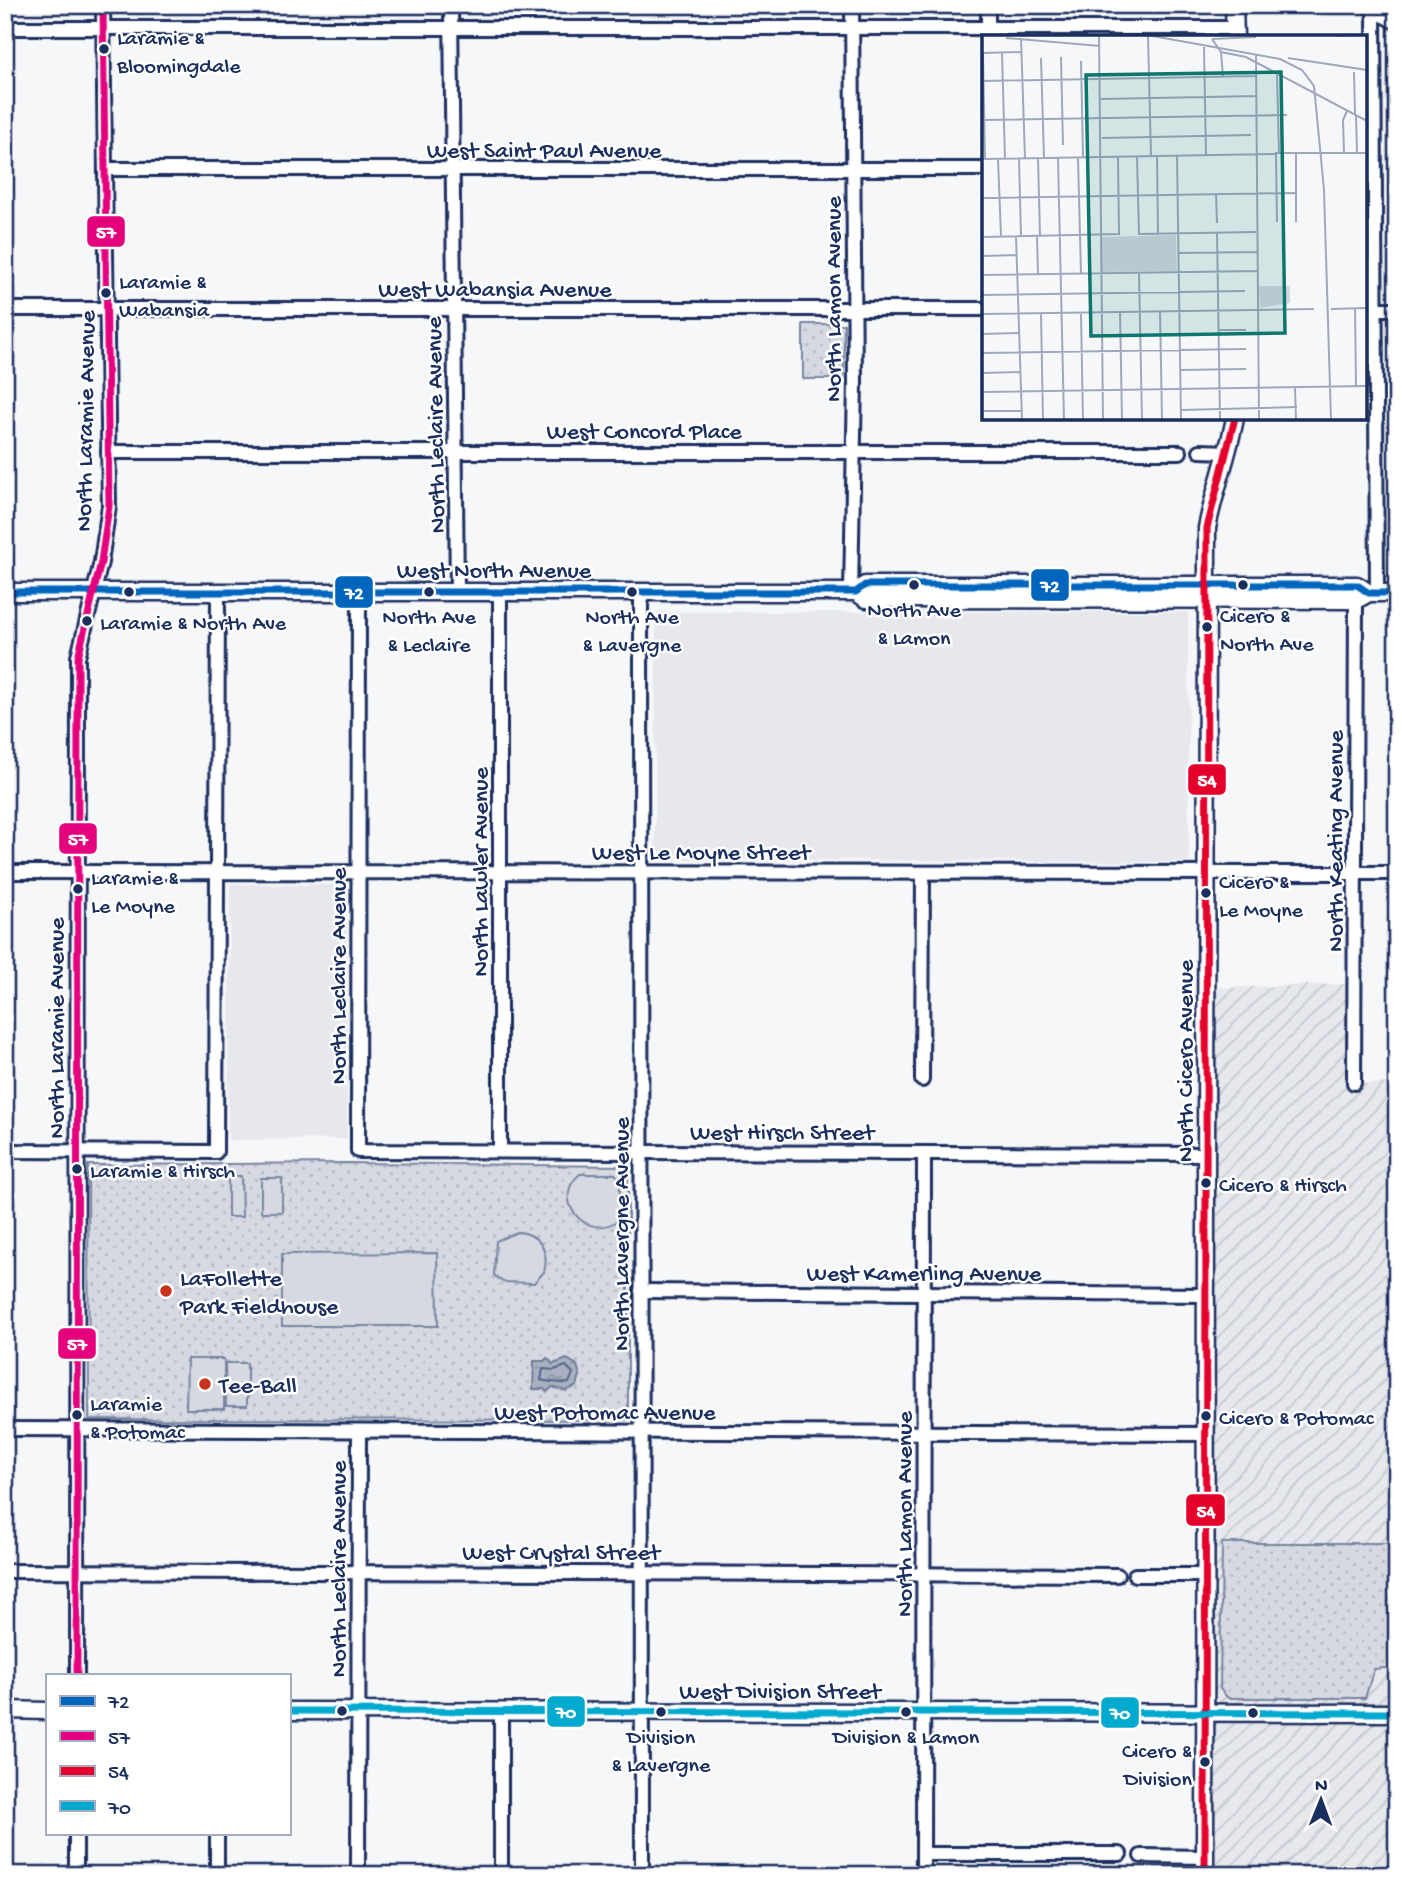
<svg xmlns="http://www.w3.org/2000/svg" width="1402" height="1880" font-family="'Gochi Hand',sans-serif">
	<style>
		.built { fill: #e6e8ee }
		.industrial { fill: url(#industrial-furrows) }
		.grass { fill: url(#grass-dots); stroke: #7884a0; stroke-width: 2 }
		.garden { fill: #d6d9e2; stroke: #7884a0; stroke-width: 2 }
		.water { fill: url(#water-ripples); stroke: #707c99; stroke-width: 2 }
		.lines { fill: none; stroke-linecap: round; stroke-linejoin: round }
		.shore { stroke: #546386; stroke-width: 2 }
		.minor-casing { stroke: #1b2f5e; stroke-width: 18 }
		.major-casing { stroke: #1b2f5e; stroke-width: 21 }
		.minor { stroke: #fff; stroke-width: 12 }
		.major { stroke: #fff; stroke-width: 16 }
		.bus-1-casing { stroke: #fff; stroke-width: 12 }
		.bus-2-casing { stroke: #fff; stroke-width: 12 }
		.bus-3-casing { stroke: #fff; stroke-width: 12 }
		.bus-4-casing { stroke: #fff; stroke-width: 12 }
		.bus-1 { stroke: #0065bd; stroke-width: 7 }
		.bus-2 { stroke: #e5007d; stroke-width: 7 }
		.bus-3 { stroke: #e4002b; stroke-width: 7 }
		.bus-4 { stroke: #00a9ce; stroke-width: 7 }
		.bus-dot { fill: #1b2f5e; stroke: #fff; stroke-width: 2.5 }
		.poi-dot { fill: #c8321e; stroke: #fff; stroke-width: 2.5 }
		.labels { text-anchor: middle; stroke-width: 5; stroke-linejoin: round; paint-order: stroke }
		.bus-label { font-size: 22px; fill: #1b2f5e; stroke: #fff; text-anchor: start }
		.street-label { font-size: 24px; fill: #1b2f5e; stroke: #fff }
		.poi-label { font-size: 24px; fill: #1b2f5e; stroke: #fff; text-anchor: start }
		.inset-road { fill: none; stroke: #9ea7bb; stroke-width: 2 }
		.view { fill: #0f766e; fill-opacity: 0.15; stroke: #0f766e; stroke-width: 3.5 }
		.inset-edge { fill: none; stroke: #1b2f5e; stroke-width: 3.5 }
		.line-badge { stroke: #fff; stroke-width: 2.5 }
		.badge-label { font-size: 19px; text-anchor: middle; font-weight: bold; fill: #fff }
	</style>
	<defs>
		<pattern id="industrial-furrows" width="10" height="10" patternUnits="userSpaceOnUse" patternTransform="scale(1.75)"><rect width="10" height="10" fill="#e6e8ee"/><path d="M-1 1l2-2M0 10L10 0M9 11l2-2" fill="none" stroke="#c5c7ce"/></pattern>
		<pattern id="grass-dots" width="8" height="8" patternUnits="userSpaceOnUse" patternTransform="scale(1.75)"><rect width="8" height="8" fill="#d6d9e2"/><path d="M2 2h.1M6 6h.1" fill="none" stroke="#b7bbc4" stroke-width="1.8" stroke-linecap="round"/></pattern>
		<pattern id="water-ripples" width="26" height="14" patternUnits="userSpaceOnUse" patternTransform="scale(1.75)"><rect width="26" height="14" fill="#a9b0c1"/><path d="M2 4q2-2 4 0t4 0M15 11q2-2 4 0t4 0" fill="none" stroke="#8990a0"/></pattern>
	</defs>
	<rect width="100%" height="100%" fill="#f6f7f9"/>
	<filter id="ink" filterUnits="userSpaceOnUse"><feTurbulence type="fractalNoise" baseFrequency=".0143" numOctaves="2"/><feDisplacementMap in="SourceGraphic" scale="14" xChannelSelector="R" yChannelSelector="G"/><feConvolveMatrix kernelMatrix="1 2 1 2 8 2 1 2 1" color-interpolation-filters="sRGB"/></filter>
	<g filter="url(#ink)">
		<!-- built -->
		<g class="built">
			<polygon points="656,612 1188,612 1189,862 655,859"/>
			<polygon points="230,884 347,885 347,1139 228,1140"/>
		</g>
		<!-- industrial -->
		<polygon class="industrial" points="1349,984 1351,1084 1397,1083 1397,1875 1212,1875 1216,988"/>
		<!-- grass -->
		<g class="grass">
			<rect x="803" y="324" width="41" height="55"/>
			<polygon points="347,1163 628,1166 628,1420 89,1419 88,1165"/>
			<polygon points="1222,1543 1397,1543 1397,1667 1374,1669 1365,1698 1228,1698 1220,1689"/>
		</g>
		<!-- garden -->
		<g class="garden">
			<path d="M580,1174H615L620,1179V1208L617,1221C585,1242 550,1198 580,1174Z"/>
			<polygon points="228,1176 241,1176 242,1217 228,1217"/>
			<rect x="261" y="1178" width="21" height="34"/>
			<path d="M517,1232C539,1233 550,1251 544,1272L534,1283L503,1282L494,1275L496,1241Z"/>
			<polygon points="437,1253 438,1326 282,1326 282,1254"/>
			<polygon points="187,1359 224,1359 224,1409 186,1409"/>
			<polygon points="225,1363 247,1363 247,1406 226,1406"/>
		</g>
		<!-- water -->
		<polygon class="water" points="547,1358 553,1364 567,1359 577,1365 580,1375 577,1386 566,1391 552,1387 547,1392 544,1389 533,1389 534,1361 544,1361"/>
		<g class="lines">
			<!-- shore -->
			<path class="shore" d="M566,1366L573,1373L569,1383C567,1384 543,1381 541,1380L543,1369L554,1370Z"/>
			<defs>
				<g id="minor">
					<polyline points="451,5 457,592"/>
					<polyline points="988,5 988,28"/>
					<polyline points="1374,8 1377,593"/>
					<polyline points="5,28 1235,28"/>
					<polyline points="105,169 984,169"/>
					<polyline points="5,309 984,309"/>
					<polyline points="1365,309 1397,309"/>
					<polyline points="1200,451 1228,452"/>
					<polyline points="108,452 1180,452"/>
					<polyline points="359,592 358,1151 1206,1154"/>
					<polyline points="641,592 642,1875"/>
					<polyline points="851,592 855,382 852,5"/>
					<polyline points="5,872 1397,873"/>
					<polyline points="922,1080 923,873"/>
					<polyline points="1354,1083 1356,600"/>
					<polyline points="5,1151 216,1152 218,592"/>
					<polyline points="500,1151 500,592"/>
					<polyline points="641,1291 1206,1295"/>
					<polyline points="5,1429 1206,1434"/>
					<polyline points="5,1571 1117,1575"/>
					<polyline points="1135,1575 1206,1575"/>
					<polyline points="77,1675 78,670 78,657 101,562 109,506 103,5"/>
					<polyline points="217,1833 217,1875"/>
					<polyline points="923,1854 1120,1854"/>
					<polyline points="1141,1856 1205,1857"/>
					<polyline points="76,1875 76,1833"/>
					<polyline points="358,1875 359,1432"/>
					<polyline points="501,1875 501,1712"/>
					<polyline points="923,1875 924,1153"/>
				</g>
				<g id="major">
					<polyline points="1234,5 1235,37"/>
					<polyline points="1369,5 1397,21"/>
					<polyline points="5,592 856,592 866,599 1356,600 1369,593 1397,593"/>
					<polyline points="856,592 865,585 1357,585 1369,593"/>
					<polyline points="5,1710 47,1711"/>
					<polyline points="289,1711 1397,1713"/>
					<path d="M1205,1875L1207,528C1214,491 1228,456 1235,418"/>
				</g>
			</defs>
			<!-- minor casing -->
			<use href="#minor" class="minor-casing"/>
			<!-- major casing -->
			<use href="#major" class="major-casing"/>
			<!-- minor -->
			<use href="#minor" class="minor"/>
			<!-- major -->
			<use href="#major" class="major"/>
			<defs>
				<polyline id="bus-1" points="5,592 856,592 865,585 1357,585 1369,593 1397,593"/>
				<polyline id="bus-2" points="77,1675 78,657 101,562 109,506 103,5"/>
				<polyline id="bus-3" points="1205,1875 1207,528 1235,418"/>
				<polyline id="bus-4" points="289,1711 1397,1713"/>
			</defs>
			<!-- bus-1 casing -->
			<use href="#bus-1" class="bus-1-casing"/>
			<!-- bus-2 casing -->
			<use href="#bus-2" class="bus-2-casing"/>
			<!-- bus-3 casing -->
			<use href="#bus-3" class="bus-3-casing"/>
			<!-- bus-4 casing -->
			<use href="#bus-4" class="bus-4-casing"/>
			<!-- bus-1 -->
			<use href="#bus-1" class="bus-1"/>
			<!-- bus-2 -->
			<use href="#bus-2" class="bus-2"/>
			<!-- bus-3 -->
			<use href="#bus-3" class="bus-3"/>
			<!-- bus-4 -->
			<use href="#bus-4" class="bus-4"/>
		</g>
	</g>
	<!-- markers -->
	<g class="bus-dot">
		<circle cx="104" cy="49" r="6"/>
		<circle cx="106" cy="293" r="6"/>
		<circle cx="914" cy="585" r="6"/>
		<circle cx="1243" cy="585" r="6"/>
		<circle cx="129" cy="592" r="6"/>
		<circle cx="429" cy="592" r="6"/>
		<circle cx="632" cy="592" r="6"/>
		<circle cx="87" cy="621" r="6"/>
		<circle cx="1207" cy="627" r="6"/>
		<circle cx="78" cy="889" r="6"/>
		<circle cx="1206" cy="893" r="6"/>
		<circle cx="77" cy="1169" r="6"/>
		<circle cx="1206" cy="1183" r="6"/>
		<circle cx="77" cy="1415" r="6"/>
		<circle cx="1206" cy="1416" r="6"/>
		<circle cx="342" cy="1711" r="6"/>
		<circle cx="661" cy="1712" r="6"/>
		<circle cx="906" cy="1712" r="6"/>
		<circle cx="1253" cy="1713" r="6"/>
		<circle cx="1205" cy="1762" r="6"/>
	</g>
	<g class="poi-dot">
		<circle cx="166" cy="1291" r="7"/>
		<circle cx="205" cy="1384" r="7"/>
	</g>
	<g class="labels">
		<!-- bus labels -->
		<g class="bus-label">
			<text x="117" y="44">Laramie &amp;<tspan x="117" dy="28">Bloomingdale</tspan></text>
			<text x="119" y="288">Laramie &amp;<tspan x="119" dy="28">Wabansia</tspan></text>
			<text x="914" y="616" text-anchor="middle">North Ave<tspan x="914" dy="28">&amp; Lamon</tspan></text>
			<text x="1220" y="622">Cicero &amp;<tspan x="1220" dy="28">North Ave</tspan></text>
			<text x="429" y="623" text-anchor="middle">North Ave<tspan x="429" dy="28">&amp; Leclaire</tspan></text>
			<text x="632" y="623" text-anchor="middle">North Ave<tspan x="632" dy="28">&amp; Lavergne</tspan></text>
			<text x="100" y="629">Laramie &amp; North Ave</text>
			<text x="91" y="884">Laramie &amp;<tspan x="91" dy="28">Le Moyne</tspan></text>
			<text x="1219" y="888">Cicero &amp;<tspan x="1219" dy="28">Le Moyne</tspan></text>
			<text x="90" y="1177">Laramie &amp; Hirsch</text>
			<text x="1219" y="1191">Cicero &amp; Hirsch</text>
			<text x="90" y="1410">Laramie<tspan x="90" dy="28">&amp; Potomac</tspan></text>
			<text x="1219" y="1424">Cicero &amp; Potomac</text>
			<text x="661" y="1743" text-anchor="middle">Division<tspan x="661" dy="28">&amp; Lavergne</tspan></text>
			<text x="906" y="1743" text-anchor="middle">Division &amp; Lamon</text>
			<text x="1192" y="1757" text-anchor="end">Cicero &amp;<tspan x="1192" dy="28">Division</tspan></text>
		</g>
		<!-- street labels -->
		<g class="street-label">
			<text x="544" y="157">West Saint Paul Avenue</text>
			<text x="495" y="296">West Wabansia Avenue</text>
			<text transform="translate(832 299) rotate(-90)" y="8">North Lamon Avenue</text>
			<text transform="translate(84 421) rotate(-89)" y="8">North Laramie Avenue</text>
			<text transform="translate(434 425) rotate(-91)" y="8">North Leclaire Avenue</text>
			<text x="644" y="438">West Concord Place</text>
			<text x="494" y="577">West North Avenue</text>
			<text transform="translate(1334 841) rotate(-90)" y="8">North Keating Avenue</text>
			<text x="701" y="859">West Le Moyne Street</text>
			<text transform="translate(479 872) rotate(-90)" y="8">North Lawler Avenue</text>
			<text transform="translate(337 976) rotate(-90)" y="8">North Leclaire Avenue</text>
			<text transform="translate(55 1028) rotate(-90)" y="8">North Laramie Avenue</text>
			<text transform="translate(1184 1061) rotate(-90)" y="8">North Cicero Avenue</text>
			<text x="782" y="1139">West Hirsch Street</text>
			<text transform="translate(620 1234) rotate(-90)" y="8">North Lavergne Avenue</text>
			<text x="924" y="1280">West Kamerling Avenue</text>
			<text x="605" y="1419">West Potomac Avenue</text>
			<text transform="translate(903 1514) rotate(-90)" y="8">North Lamon Avenue</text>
			<text x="561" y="1559">West Crystal Street</text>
			<text transform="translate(337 1569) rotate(-90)" y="8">North Leclaire Avenue</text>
			<text x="780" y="1698">West Division Street</text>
		</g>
		<!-- poi labels -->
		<g class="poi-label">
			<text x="180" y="1285">LaFollette<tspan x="180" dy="28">Park Fieldhouse</tspan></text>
			<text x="219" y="1392">Tee-Ball</text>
		</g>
	</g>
	<!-- overview -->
	<g transform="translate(982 35)">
		<rect width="385" height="385" fill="#f6f7f9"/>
		<path d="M194,200L195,236L120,237L119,202ZM277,251H308V268L278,273Z" fill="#d6d9e2"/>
		<path class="inset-road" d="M117,0L121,385M165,0L298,24L320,35L332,51L342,155L349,385M166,0L169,121M354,1L376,0M24,3L118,11M39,3L43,123M230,4L274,2M230,4L239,17L264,22L385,86M222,12L224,120M239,17L241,42M0,18L40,17M1,18L3,124M20,18L23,124M274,20L277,385M79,22L81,110M59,23L62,123M306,23L385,35M99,26L101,122M372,37L373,79M295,39L297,118M0,46L275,41M119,64L275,61M374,80L375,118M0,85L305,80M120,103L269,100M293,118H385M362,118L361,85L365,76M294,120L295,187M175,121L176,199M195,121L199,385M155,122L157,199L274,197M56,123L58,201M76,123L82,385M96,123L99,239M0,124L295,119M16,124L19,201M37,124L39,201M234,159L235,188M0,163L313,158M314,187V119M235,198L238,385M34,201L40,385M55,201L56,239M0,202L137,199L136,122M196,218L275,217M0,221L35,220M157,238L160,385M0,240L275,236M0,260L263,256M373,273L374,351M349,274L385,273M178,276L180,385M138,277L140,385M59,278L61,385M99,278L101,385M0,279L332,274M237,295H264M0,299L38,298M0,318L264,314M198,335L264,334M0,338L39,337M313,353L314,385M0,357L385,351M199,375L315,372M0,376H40"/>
		<path class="view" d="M299,37L303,298L109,301L104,40Z"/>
		<rect width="385" height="385" class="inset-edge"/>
	</g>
	<g class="line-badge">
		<rect x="86" y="215" width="40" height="33" rx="7" fill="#e5007d"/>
		<rect x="1030" y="568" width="40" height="34" rx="7" fill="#0065bd"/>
		<rect x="334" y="575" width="40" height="34" rx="7" fill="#0065bd"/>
		<rect x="1187" y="763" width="40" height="33" rx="7" fill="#e4002b"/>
		<rect x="58" y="822" width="40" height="33" rx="7" fill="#e5007d"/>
		<rect x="57" y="1327" width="40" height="33" rx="7" fill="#e5007d"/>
		<rect x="1185" y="1493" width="41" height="34" rx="7" fill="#e4002b"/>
		<rect x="546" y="1695" width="40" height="33" rx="7" fill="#00a9ce"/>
		<rect x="1100" y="1696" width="40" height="33" rx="7" fill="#00a9ce"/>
	</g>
	<g class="badge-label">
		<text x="106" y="238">57</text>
		<text x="1050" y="592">72</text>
		<text x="354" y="599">72</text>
		<text x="1207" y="786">54</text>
		<text x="78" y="845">57</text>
		<text x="77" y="1350">57</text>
		<text x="1206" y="1517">54</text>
		<text x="566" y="1718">70</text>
		<text x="1120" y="1719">70</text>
	</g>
	<!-- margin -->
	<rect width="1402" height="1880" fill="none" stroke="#fff" stroke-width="28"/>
	<rect x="14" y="14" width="1374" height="1852" fill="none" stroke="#1b2f5e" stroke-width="2.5" filter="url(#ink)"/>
	<!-- legend -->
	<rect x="46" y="1674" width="245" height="161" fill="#ffffff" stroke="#a4acbf" stroke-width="2"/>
	<rect x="60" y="1696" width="35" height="10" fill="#0065bd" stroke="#a4acbf" stroke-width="2"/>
	<text x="108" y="1708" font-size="21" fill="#1b2f5e">72</text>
	<rect x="60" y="1731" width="35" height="10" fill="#e5007d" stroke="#a4acbf" stroke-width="2"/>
	<text x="108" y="1744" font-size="21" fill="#1b2f5e">57</text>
	<rect x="60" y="1766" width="35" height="10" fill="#e4002b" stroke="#a4acbf" stroke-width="2"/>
	<text x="108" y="1778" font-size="21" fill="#1b2f5e">54</text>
	<rect x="60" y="1801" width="35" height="10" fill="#00a9ce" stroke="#a4acbf" stroke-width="2"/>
	<text x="108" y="1814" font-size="21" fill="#1b2f5e">70</text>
	<!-- north arrow -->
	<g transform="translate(1321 1800) rotate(1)" stroke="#ffffff" stroke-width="5" paint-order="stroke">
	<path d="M0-5L12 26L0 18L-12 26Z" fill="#1b2f5e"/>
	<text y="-10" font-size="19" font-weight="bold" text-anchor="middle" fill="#1b2f5e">N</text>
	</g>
</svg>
